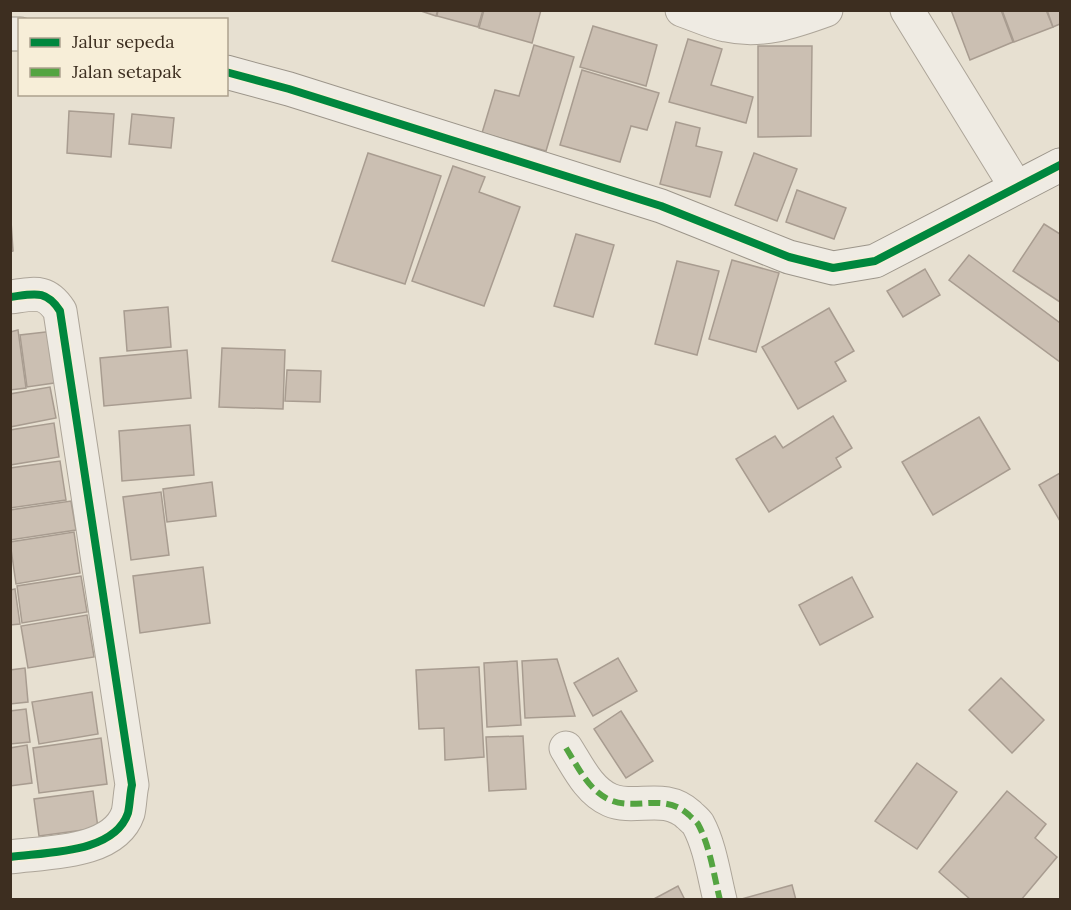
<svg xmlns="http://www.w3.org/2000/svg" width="1071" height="910" font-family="Lora,serif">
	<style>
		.building { fill: #cbbfb2; stroke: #a89c90; stroke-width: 1.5 }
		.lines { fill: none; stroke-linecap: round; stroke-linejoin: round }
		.street-casing { stroke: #ada599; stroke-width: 35 }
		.secondary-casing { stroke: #9c958a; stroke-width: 35 }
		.street { stroke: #efebe3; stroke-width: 33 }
		.secondary { stroke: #efebe3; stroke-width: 33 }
		.quiet { stroke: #54a441; stroke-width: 6; stroke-dasharray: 12 6; stroke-linecap: butt }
		.cycleway-casing { stroke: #f7eed8; stroke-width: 11 }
		.cycleway { stroke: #00873e; stroke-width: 8 }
	</style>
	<rect width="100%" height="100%" fill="#e7e0d1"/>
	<!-- building -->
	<g class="building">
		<polygon points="418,10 438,10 436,16"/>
		<polygon points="438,10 483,10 478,27 437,16"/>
		<polygon points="484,10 541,10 532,43 479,28"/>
		<polygon points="951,10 1001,10 1013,42 970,60"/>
		<polygon points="1002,10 1046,10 1053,27 1014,42"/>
		<polygon points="1047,10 1060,10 1060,24 1053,27"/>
		<polygon points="593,26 657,45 646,86 580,67"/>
		<polygon points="688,39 722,49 711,85 753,97 746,123 669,102"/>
		<polygon points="534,45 574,57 546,151 482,133 495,90 519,96"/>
		<polygon points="758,46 812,46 811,136 758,137"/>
		<polygon points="582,70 659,93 647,130 631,126 620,162 560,145"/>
		<polygon points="69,111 114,114 111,157 67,153"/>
		<polygon points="132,114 174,118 171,148 129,144"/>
		<polygon points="676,122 700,128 696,146 722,152 710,197 660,184"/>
		<polygon points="368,153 441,176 405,284 332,261"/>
		<polygon points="754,153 797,169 777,221 735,205"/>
		<polygon points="453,166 485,177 479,192 520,207 484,306 412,281"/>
		<polygon points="797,190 846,208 834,239 786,222"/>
		<polygon points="10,206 13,251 10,252"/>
		<polygon points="1044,224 1060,234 1060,302 1013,271"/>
		<polygon points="576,234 614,245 593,317 554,306"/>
		<polygon points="969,255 1060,323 1060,362 949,280"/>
		<polygon points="732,260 779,273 756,352 709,339"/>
		<polygon points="677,261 719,271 697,355 655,344"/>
		<polygon points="925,269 940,295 903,317 887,291"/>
		<polygon points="168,307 171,347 127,351 124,311"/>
		<polygon points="829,308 854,351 835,362 846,381 798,409 762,347"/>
		<polygon points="18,330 26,388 10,390 10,332"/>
		<polygon points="54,331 61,382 27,387 20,335"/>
		<polygon points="222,348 285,350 283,409 219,407"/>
		<polygon points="187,350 191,398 104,406 100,358"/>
		<polygon points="287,370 321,371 320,402 285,401"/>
		<polygon points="50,387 56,418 10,427 10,394"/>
		<polygon points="833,416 852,448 836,458 841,467 769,512 736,459 775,436 783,448"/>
		<polygon points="979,417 1010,469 933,515 902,462"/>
		<polygon points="54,423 59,457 10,465 10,430"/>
		<polygon points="190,425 194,475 122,481 119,431"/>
		<polygon points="60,461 66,500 10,508 10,468"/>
		<polygon points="1060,473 1060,521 1039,485"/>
		<polygon points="212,482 216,516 167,522 163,489"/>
		<polygon points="161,492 169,555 131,560 123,497"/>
		<polygon points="71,501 76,530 10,540 10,510"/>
		<polygon points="74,532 80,573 16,584 10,542"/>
		<polygon points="203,567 210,623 140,633 133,576"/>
		<polygon points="81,576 87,612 22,623 17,586"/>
		<polygon points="852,577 873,617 820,645 799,605"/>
		<polygon points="15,589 20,624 10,625 10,590"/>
		<polygon points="87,615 94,657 28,668 21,626"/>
		<polygon points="618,658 637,691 593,716 574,683"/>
		<polygon points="557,659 575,716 525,718 522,661"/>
		<polygon points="517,661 521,725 487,727 484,663"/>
		<polygon points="479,667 484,757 445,760 444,728 419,729 416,670"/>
		<polygon points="25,668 28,702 10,704 10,670"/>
		<polygon points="1001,678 1044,720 1012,753 969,710"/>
		<polygon points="92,692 98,734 39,744 32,702"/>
		<polygon points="26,709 30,742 10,744 10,711"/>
		<polygon points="621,711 653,761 626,778 594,729"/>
		<polygon points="523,736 526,789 489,791 486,737"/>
		<polygon points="101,738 107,784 39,793 33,748"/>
		<polygon points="27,745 32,783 10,786 10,748"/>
		<polygon points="917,763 957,792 917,849 875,821"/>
		<polygon points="93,791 98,828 39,836 34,799"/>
		<polygon points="1007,791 1046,824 1035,838 1057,857 1021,900 971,900 939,872"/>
		<polygon points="792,885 796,900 738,900"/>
		<polygon points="678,886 685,900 652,900"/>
	</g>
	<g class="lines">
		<defs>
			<g id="street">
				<path d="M682,10C697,15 711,22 726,25C761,33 793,22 826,10"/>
				<polyline points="907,10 1016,187"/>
				<path d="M10,297C34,294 46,289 60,311L132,785C130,793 130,804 128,813C114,854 46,852 10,857"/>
				<path d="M566,748C578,767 589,791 610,800C636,811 664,792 689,815C692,818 696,821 698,824C710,846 714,876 720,900"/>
			</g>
			<g id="secondary">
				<polyline points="10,34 20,34"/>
				<polyline points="226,72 289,89 661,206 789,257 833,268 875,261 1060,165"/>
			</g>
		</defs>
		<!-- street casing -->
		<use href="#street" class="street-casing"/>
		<!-- secondary casing -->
		<use href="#secondary" class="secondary-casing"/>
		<!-- street -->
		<use href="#street" class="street"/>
		<!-- secondary -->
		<use href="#secondary" class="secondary"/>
		<!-- quiet -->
		<path class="quiet" d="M566,748C578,767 589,791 610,800C636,811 664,792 689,815C692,818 696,821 698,824C710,846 714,876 720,900"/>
		<defs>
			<g id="cycleway">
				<polyline points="226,72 289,89 661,206 789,257 833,268 875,261 1060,165"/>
				<path d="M10,297C34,294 46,289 60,311L132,785C130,793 130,804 128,813C114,854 46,852 10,857"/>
			</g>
		</defs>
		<!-- cycleway casing -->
		<use href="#cycleway" class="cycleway-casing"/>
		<!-- cycleway -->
		<use href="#cycleway" class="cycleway"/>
	</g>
	<!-- border -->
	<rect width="1071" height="910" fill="none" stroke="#3d2e20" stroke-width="24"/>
	<!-- legend -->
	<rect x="18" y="18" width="210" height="78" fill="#f7eed8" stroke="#ada18e" stroke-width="1.5"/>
	<rect x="30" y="38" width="30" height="9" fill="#00873e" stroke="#ada18e" stroke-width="1.5"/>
	<text x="72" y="48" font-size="18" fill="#3d2e20">Jalur sepeda</text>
	<rect x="30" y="68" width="30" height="9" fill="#54a441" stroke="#ada18e" stroke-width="1.5"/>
	<text x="72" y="78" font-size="18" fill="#3d2e20">Jalan setapak</text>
</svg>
